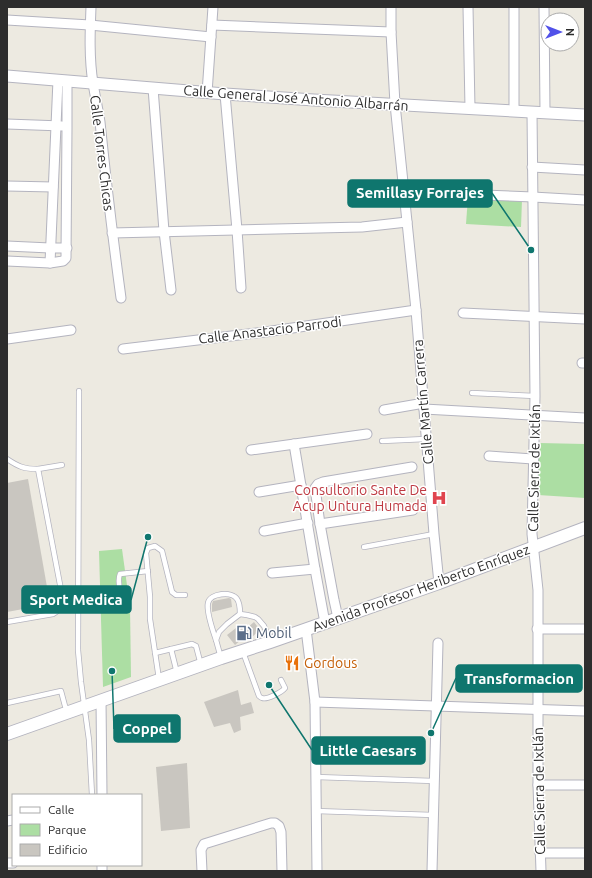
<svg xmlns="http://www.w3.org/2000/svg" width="592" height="878" font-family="Ubuntu,sans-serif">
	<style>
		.green { fill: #acdea3 }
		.building { fill: #c9c6c0 }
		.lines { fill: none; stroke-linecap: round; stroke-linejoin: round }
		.service-casing { stroke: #b4b4bf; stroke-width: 6 }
		.minor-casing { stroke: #b4b4bf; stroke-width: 11 }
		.tertiary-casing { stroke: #b4b4bf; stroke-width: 13 }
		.secondary-casing { stroke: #b4b4bf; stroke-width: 14 }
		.service { stroke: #fff; stroke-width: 4.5 }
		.minor { stroke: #fff; stroke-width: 9 }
		.tertiary { stroke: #fff; stroke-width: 11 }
		.secondary { stroke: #fff; stroke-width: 12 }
		.labels { text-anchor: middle; stroke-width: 3; stroke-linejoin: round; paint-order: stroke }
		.street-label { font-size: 14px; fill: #2d2d2d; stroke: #fff }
		.health-label { font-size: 14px; fill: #be3a42; stroke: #fff; text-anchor: end }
		.service-label { font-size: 14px; fill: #4e5e75; stroke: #fff; text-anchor: start }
		.food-label { font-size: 14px; fill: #c56008; stroke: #fff; text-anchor: start }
		.leader { fill: none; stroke: #0f766e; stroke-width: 1.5 }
		.callout-dot { fill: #0f766e; stroke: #fff; stroke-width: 1.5 }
		.callout { fill: #0f766e; stroke: #0f766e; stroke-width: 1.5 }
		.callout-label { font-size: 15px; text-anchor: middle; font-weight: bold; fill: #fff }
	</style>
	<rect width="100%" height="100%" fill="#edeae1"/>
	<!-- green -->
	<g class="green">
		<polygon points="468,197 522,200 521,227 466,224"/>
		<polygon points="539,443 585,444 585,498 538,495"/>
		<polygon points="122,549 130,607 131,677 103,687 99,551"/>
	</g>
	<!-- building -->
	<g class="building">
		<polygon points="28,479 50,604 7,612 7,483"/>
		<polygon points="229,598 231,599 232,607 212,612 212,604 213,601"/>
		<polygon points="254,622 260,630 252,637 250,634 243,640 242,639 235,645 227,635 236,628 238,631 245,625 247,628"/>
		<polygon points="238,690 241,705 251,702 254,713 240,717 241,730 234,733 230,723 214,727 204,702"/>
		<polygon points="187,763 190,828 161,831 156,767"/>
	</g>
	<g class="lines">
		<defs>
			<g id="service">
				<polyline points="79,391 78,650 81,682 89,740 92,795"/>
				<polyline points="472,393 535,396"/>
				<polyline points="382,441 426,439"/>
				<path d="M7,459C19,467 24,469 38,469"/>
				<polyline points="364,547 434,534"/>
				<path d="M121,597C120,590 117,580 120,574L148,571"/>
				<path d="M7,622L53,614C61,610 62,603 62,595L38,469L62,465"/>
				<path d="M216,640C213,631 206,612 208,603C210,593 232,591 237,599C240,603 240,610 240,614"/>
				<polyline points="171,649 177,673"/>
				<path d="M243,652L259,696C260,697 261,698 262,698C267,700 282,692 285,688L281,680"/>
				<polyline points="155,653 192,644 196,646 201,665"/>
				<polyline points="221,658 216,640 219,632 227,624 240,614 247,615 255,617 258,619 264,626 270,641"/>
				<polyline points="159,679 150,619 150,597 146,553 148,548 155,546 162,551 172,592 176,595 185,595"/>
				<polyline points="7,703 61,691 65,706 68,711"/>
				<polyline points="316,777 434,781"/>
				<polyline points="316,811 433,815"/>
			</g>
			<g id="minor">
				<path d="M91,7C90,32 89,58 93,83C95,96 98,109 100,122C106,181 113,239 121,298"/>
				<polyline points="391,7 391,32 395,104 416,310 434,534 439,583"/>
				<polyline points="468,7 470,108"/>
				<polyline points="514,7 514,110"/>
				<polyline points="544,7 545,112"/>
				<polyline points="7,20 90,25 211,37"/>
				<polyline points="212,25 391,32"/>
				<polyline points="153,88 164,231 171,290"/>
				<polyline points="207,93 213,7"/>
				<polyline points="225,94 237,230 241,288"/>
				<polyline points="532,112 535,396 532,534 538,590 538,785 541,871"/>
				<polyline points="7,124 62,126"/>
				<polyline points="532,167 585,170"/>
				<polyline points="7,186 53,187"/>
				<polyline points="404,192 533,197 585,200"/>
				<polyline points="112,233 362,227 407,222"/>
				<polyline points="7,246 50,248 67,248"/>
				<polyline points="7,261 50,263 63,261 66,258 67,127 67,81"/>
				<polyline points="50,263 58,80"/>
				<polyline points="463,313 585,319"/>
				<polyline points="7,339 71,330"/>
				<polyline points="123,349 265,332 416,310"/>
				<polyline points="582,363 585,363"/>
				<polyline points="424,409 585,418"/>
				<polyline points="384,410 424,403"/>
				<polyline points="294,444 315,569 325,623"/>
				<polyline points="251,450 367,434"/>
				<polyline points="489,456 533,459"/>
				<polyline points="259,492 301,485"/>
				<polyline points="320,524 413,510"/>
				<polyline points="264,531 308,523"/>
				<polyline points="272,573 315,569"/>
				<polyline points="338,618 334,600 320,524 315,488 318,484 323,482 412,467"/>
				<polyline points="306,629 315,702 317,871"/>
				<polyline points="537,629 585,629"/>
				<polyline points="101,700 102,795"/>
				<polyline points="315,702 585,711"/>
				<polyline points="538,785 585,785"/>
				<polyline points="7,821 13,820"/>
				<polyline points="540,853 585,853"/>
				<polyline points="7,863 13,863"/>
				<polyline points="102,865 102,871"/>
				<polyline points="202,871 201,850 204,844 271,823 275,823 279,826 281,832 282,871"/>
				<polyline points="432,871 438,643"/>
			</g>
			<polyline id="tertiary" points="7,76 225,94 314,100 585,115"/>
			<polyline id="secondary" points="7,734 221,658 270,642 439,583 585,528"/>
		</defs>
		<!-- service casing -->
		<use href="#service" class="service-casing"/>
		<!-- minor casing -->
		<use href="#minor" class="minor-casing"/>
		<!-- tertiary casing -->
		<use href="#tertiary" class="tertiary-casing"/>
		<!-- secondary casing -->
		<use href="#secondary" class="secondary-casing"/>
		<!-- service -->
		<use href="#service" class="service"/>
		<!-- minor -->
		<use href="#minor" class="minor"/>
		<!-- tertiary -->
		<use href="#tertiary" class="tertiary"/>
		<!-- secondary -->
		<use href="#secondary" class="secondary"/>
	</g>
	<!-- icons -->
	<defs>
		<symbol id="hospital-bare" viewBox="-9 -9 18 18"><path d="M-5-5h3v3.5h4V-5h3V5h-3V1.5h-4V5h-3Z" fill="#e0444e" stroke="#fff" stroke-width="2.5" paint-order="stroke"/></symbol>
		<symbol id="fuel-bare" viewBox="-9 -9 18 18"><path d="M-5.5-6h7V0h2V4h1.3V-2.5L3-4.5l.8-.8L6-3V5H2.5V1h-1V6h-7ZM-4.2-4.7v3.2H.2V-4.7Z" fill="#5c6f8a" stroke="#fff" stroke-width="2.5" paint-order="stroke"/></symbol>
		<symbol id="restaurant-bare" viewBox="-9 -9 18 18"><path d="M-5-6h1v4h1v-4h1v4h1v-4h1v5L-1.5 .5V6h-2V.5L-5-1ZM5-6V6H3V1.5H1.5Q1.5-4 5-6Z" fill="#e8710a" stroke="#fff" stroke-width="2.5" paint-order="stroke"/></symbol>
	</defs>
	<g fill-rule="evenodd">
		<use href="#hospital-bare" x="428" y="487" width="22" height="22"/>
		<use href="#fuel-bare" x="233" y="622" width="22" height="22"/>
		<use href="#restaurant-bare" x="281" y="652" width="22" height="22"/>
	</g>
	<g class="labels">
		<!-- street labels -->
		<g class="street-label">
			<text transform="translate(296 98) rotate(4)" y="5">Calle General José Antonio Albarrán</text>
			<text transform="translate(102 153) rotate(83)" y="5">Calle Torres Chicas</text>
			<text transform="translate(270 330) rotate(-7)" y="5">Calle Anastacio Parrodi</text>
			<text transform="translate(423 402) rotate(-95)" y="5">Calle Martín Carrera</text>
			<text transform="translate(534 468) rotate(-89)" y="5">Calle Sierra de Ixtlán</text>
			<text transform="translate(421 588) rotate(-20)" y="5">Avenida Profesor Heriberto Enríquez</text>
			<text transform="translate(539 791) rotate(-91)" y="5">Calle Sierra de Ixtlán</text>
		</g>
		<!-- health labels -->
		<g class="health-label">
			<text x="427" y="495">Consultorio Sante De<tspan x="427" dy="16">Acup Untura Humada</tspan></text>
		</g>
		<!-- service labels -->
		<g class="service-label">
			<text x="256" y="638">Mobil</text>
		</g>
		<!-- food labels -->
		<g class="food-label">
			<text x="304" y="668">Gordous</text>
		</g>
	</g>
	<!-- callouts -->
	<path class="leader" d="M531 250L492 193M148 537L131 600M431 733L456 678M112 671L114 729M269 685L312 750"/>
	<g class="callout-dot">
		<circle cx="531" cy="250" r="4"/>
		<circle cx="148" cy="537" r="4"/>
		<circle cx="431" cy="733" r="4"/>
		<circle cx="112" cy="671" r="4"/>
		<circle cx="269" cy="685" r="4"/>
	</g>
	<g class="callout">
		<rect x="348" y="180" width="144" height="27" rx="4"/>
		<rect x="22" y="586" width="109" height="27" rx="4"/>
		<rect x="456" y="665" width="126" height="27" rx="4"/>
		<rect x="114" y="715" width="66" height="27" rx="4"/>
		<rect x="312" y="737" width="113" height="27" rx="4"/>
	</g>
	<g class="callout-label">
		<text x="420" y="198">Semillasy Forrajes</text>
		<text x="76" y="605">Sport Medica</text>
		<text x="519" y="684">Transformacion</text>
		<text x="147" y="734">Coppel</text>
		<text x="368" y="756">Little Caesars</text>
	</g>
	<!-- border -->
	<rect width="592" height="878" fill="none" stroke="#2d2d2d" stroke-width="16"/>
	<!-- legend -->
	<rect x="12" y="794" width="130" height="72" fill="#ffffff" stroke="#ababab"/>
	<rect x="20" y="807" width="20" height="6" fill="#ffffff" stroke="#ababab"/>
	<text x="48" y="814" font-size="12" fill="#2d2d2d">Calle</text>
	<rect x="20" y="824" width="20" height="12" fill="#acdea3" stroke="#ababab"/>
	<text x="48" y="834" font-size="12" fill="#2d2d2d">Parque</text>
	<rect x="20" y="844" width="20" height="12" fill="#c9c6c0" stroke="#ababab"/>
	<text x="48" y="854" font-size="12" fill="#2d2d2d">Edificio</text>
	<!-- north arrow -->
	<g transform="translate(560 32) rotate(90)"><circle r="19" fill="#ffffff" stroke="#ababab"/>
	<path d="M0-3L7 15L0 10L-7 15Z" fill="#5151e9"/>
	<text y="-6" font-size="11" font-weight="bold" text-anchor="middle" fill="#2d2d2d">N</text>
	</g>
</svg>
